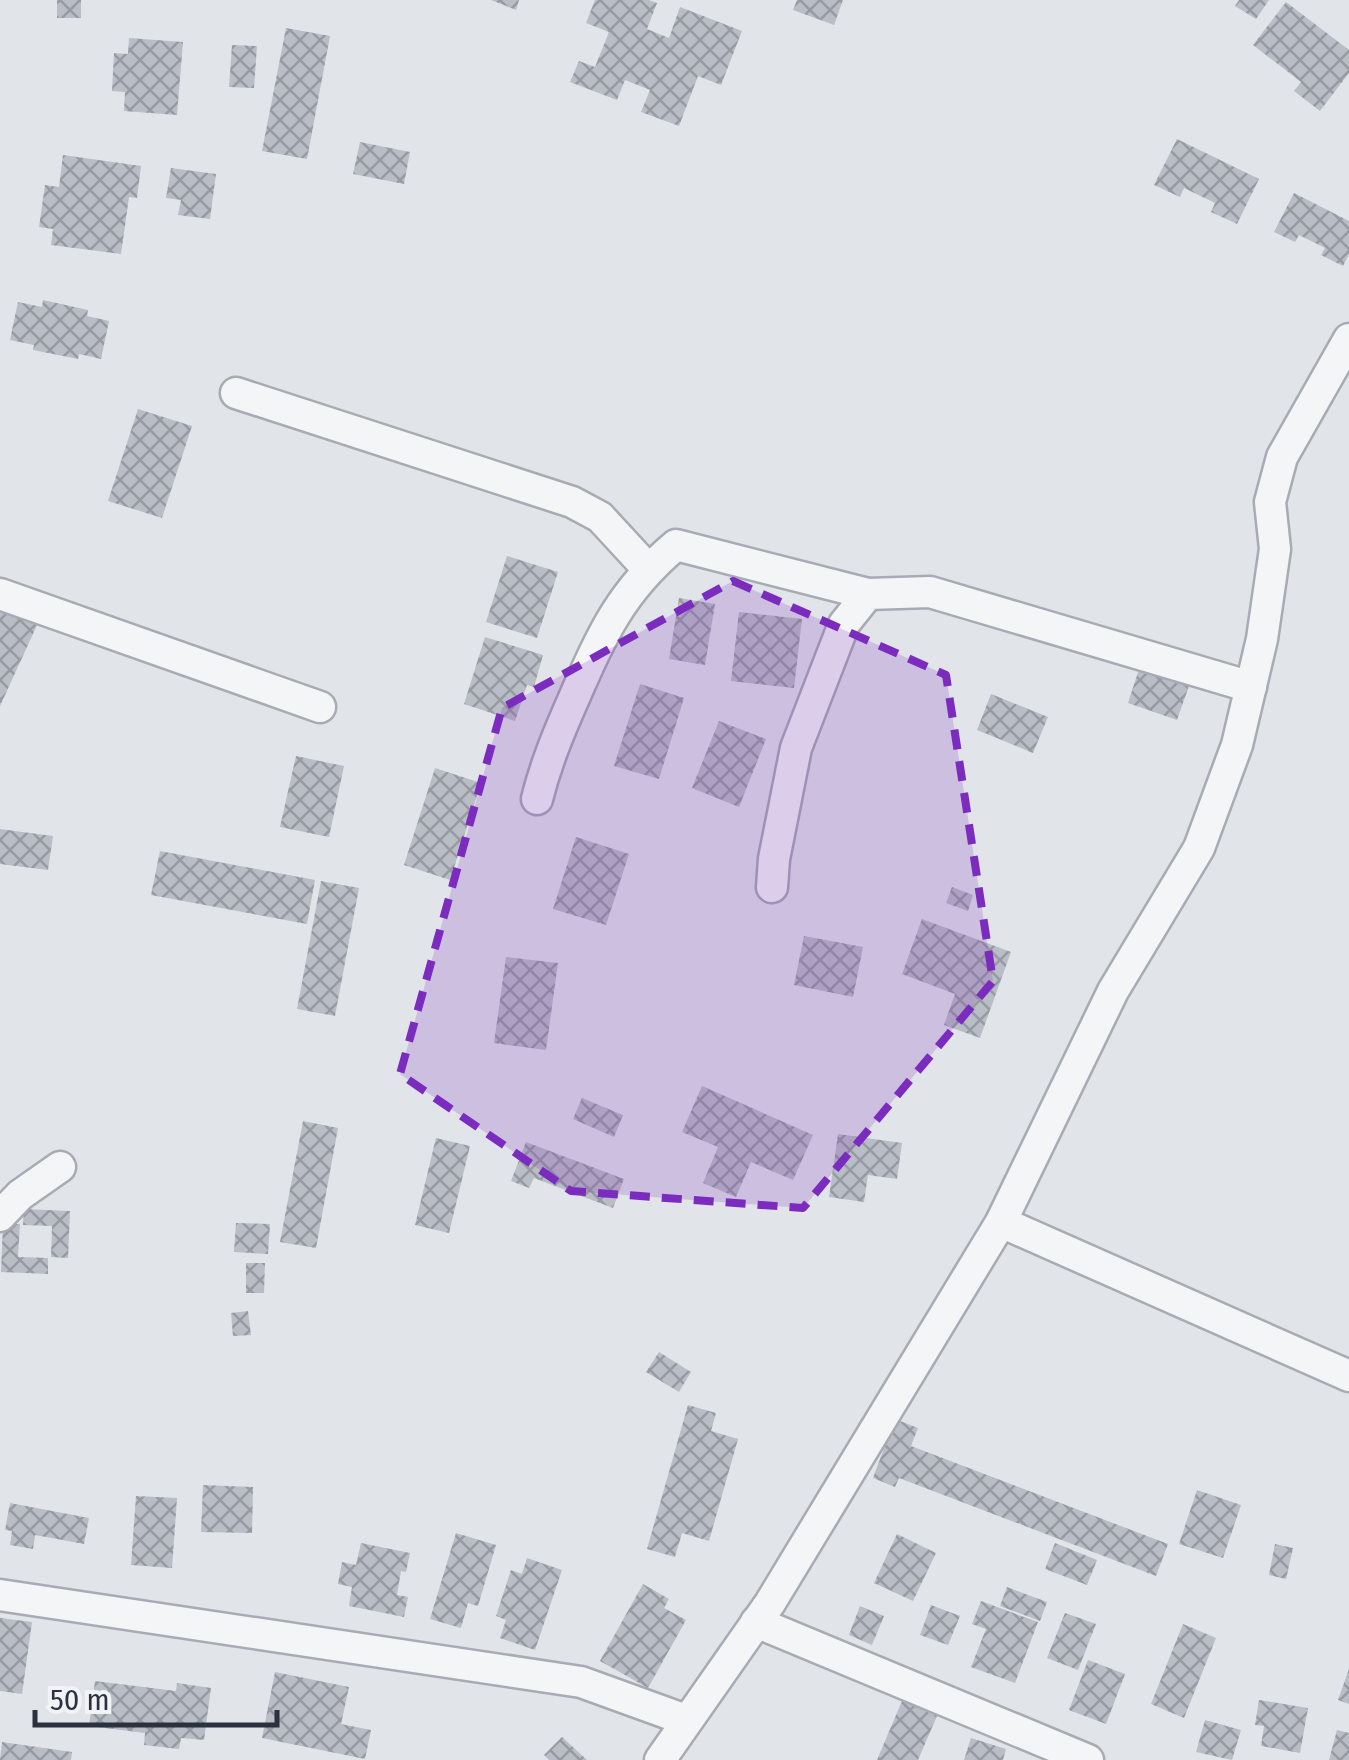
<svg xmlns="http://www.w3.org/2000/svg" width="1349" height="1760" font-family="'Fira Sans Condensed',sans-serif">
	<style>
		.building { fill: url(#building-cross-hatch) }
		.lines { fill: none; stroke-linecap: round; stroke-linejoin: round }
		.minor-casing { stroke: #a7abb3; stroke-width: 35 }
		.minor { stroke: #f4f5f7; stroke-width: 30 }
		.marked { fill: #7b2cbf; fill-opacity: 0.2; stroke: #7b2cbf; stroke-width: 8; stroke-dasharray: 20 12; stroke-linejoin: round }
	</style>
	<defs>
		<pattern id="building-cross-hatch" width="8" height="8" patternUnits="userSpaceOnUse" patternTransform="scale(2.5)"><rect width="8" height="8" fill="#b9bdc5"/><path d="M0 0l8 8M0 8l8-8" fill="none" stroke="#979aa1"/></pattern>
	</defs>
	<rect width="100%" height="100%" fill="#e1e4e9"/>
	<!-- building -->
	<g class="building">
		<rect x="57" y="0" width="24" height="18"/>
		<polygon points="491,0 519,0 516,10"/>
		<polygon points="595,0 649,0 657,3 647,29 669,38 680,7 742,31 721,85 698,76 679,126 641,112 650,90 625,80 617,100 570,82 579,61 595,67 609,32 586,23"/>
		<polygon points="797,0 843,0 834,25 793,10"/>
		<polygon points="1239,0 1269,0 1256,19 1235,6"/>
		<polygon points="1286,2 1349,50 1349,73 1320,111 1294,91 1301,82 1253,45"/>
		<polygon points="286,28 330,36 307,159 262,151"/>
		<polygon points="129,38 183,42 177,115 124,111 125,92 112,91 114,53 128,54"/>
		<polygon points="232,45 257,46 254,88 229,87"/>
		<polygon points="1177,139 1259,179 1237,224 1211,212 1215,203 1184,188 1180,197 1154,185"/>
		<polygon points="360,142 410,152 404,184 353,174"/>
		<polygon points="63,155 141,166 137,198 129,197 121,254 51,245 53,229 39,227 45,185 59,187"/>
		<polygon points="171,168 216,174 210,219 178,215 181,200 166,198"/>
		<polygon points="1294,193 1349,221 1349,254 1343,266 1321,255 1325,248 1299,235 1295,242 1274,232"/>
		<polygon points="43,300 88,310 87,316 109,321 101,359 79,354 78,359 33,350 34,345 10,340 18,302 42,307"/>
		<polygon points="138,409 192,426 162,518 108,501"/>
		<polygon points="507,556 558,572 537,638 486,622"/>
		<polygon points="679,598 715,604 705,665 669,659"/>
		<polygon points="0,606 38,623 0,706"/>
		<polygon points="739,612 802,619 794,688 731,681"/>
		<polygon points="485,637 543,655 534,687 527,685 515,721 464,704"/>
		<polygon points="1139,669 1189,686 1177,720 1128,703"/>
		<polygon points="640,684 684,698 659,779 614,766"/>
		<polygon points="991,694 1048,717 1033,753 977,730"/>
		<polygon points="719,721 766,739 739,807 692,788"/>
		<polygon points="296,756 344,766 329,837 280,827"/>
		<polygon points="435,768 481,783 450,880 404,865"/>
		<polygon points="0,829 53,836 48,870 0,864"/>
		<polygon points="576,837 629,854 606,925 553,909"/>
		<polygon points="160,851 315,880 307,924 151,895"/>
		<polygon points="321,881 359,888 335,1016 297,1009"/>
		<polygon points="952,887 973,895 968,911 946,903"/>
		<polygon points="922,919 1011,952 980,1038 944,1025 955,994 902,974"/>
		<polygon points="804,936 863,947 853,997 794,985"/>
		<polygon points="506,957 558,963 546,1050 494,1043"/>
		<polygon points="702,1086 813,1135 793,1180 751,1162 736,1197 703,1183 718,1147 682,1132"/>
		<polygon points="582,1098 623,1115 614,1137 573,1119"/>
		<polygon points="303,1121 338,1128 316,1248 280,1242"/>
		<polygon points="838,1134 902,1143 897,1179 868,1175 864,1202 829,1197"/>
		<polygon points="436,1138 470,1146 449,1233 415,1225"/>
		<polygon points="526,1142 624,1179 613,1208 534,1178 529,1188 511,1181"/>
		<polygon points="24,1209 70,1211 68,1258 51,1257 52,1226 23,1225"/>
		<polygon points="236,1223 270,1224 268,1254 234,1252"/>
		<polygon points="3,1224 20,1224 18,1257 48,1258 48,1274 1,1272"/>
		<polygon points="246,1263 265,1263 264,1293 246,1293"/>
		<polygon points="248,1311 251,1335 233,1336 231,1313"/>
		<polygon points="659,1352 691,1372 679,1392 646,1372"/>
		<polygon points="688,1405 716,1413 711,1431 738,1439 709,1541 682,1533 675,1557 647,1549"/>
		<polygon points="895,1419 918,1428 911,1446 1168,1544 1156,1576 899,1478 895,1487 873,1478"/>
		<polygon points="203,1485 253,1487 252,1533 201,1532"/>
		<polygon points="1197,1490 1241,1505 1223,1558 1179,1544"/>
		<polygon points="136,1496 177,1498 172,1568 131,1565"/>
		<polygon points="10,1503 89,1518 84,1544 35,1535 33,1549 10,1545 12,1531 5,1530"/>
		<polygon points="456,1533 496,1545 478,1606 468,1603 461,1628 430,1619"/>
		<polygon points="897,1534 936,1553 913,1601 874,1583"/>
		<polygon points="361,1543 410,1553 406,1572 401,1571 397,1595 408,1597 404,1617 349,1606 352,1587 338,1584 342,1562 356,1565"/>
		<polygon points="1055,1543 1097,1560 1087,1585 1045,1569"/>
		<polygon points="1275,1544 1293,1548 1286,1579 1269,1575"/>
		<polygon points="527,1558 562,1570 535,1650 500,1638 506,1620 496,1616 511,1570 522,1574"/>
		<polygon points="643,1584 669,1599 664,1608 686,1620 648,1688 600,1661"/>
		<polygon points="1007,1587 1047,1602 1040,1621 1000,1606"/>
		<polygon points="981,1601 1038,1622 1015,1683 971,1667 986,1629 972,1624"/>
		<polygon points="931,1605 960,1616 948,1645 920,1635"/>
		<polygon points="860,1606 884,1616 872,1645 849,1635"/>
		<polygon points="1065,1613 1096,1624 1078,1670 1047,1658"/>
		<polygon points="0,1618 32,1622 22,1694 0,1691"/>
		<polygon points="1183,1624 1216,1638 1184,1718 1151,1704"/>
		<polygon points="1088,1660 1125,1674 1106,1724 1069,1710"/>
		<polygon points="1349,1669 1349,1704 1338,1700"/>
		<polygon points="275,1672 349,1687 341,1724 371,1730 365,1759 262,1738"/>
		<polygon points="95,1681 176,1691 177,1683 211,1688 204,1740 181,1738 179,1749 144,1745 145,1733 89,1726"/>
		<polygon points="1259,1700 1308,1708 1300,1753 1261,1746 1264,1726 1255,1725"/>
		<polygon points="902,1701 937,1716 918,1760 877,1760"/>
		<polygon points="1205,1720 1241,1730 1232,1760 1196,1752"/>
		<polygon points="1337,1730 1349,1733 1349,1760 1329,1760"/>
		<polygon points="562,1737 587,1760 549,1760 544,1755"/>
		<polygon points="971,1738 1006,1749 1003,1760 964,1760"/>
		<polygon points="2,1742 72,1752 71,1760 0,1760"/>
	</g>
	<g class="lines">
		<defs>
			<g id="minor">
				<polyline points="236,393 572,502 600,517 648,569"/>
				<polyline points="0,594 320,707"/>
				<path d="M537,799C546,763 559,732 574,698C602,634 621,591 676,545L868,594"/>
				<polyline points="772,887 774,859 796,748 844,624 868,594 930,592 1251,687"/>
				<polyline points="0,1216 20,1195 60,1167"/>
				<polyline points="1001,1222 1349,1376"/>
				<polyline points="0,1595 581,1682 686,1720"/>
				<polyline points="756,1622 1088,1760"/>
				<polyline points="660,1760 770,1603 1001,1222 1113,991 1199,848 1237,745 1262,639 1275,549 1270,502 1282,457 1349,339"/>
			</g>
		</defs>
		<!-- minor casing -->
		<use href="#minor" class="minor-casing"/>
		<!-- minor -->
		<use href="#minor" class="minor"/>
	</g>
	<!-- marked area -->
	<path class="marked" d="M733,581L946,675L993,981L803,1208L571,1191L400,1074L502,708Z"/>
	<!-- scale -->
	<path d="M35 1710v15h242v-15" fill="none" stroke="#2b313f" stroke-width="5"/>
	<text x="50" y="1710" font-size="30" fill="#2b313f" stroke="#f1f3f6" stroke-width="8" paint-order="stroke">50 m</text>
</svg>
